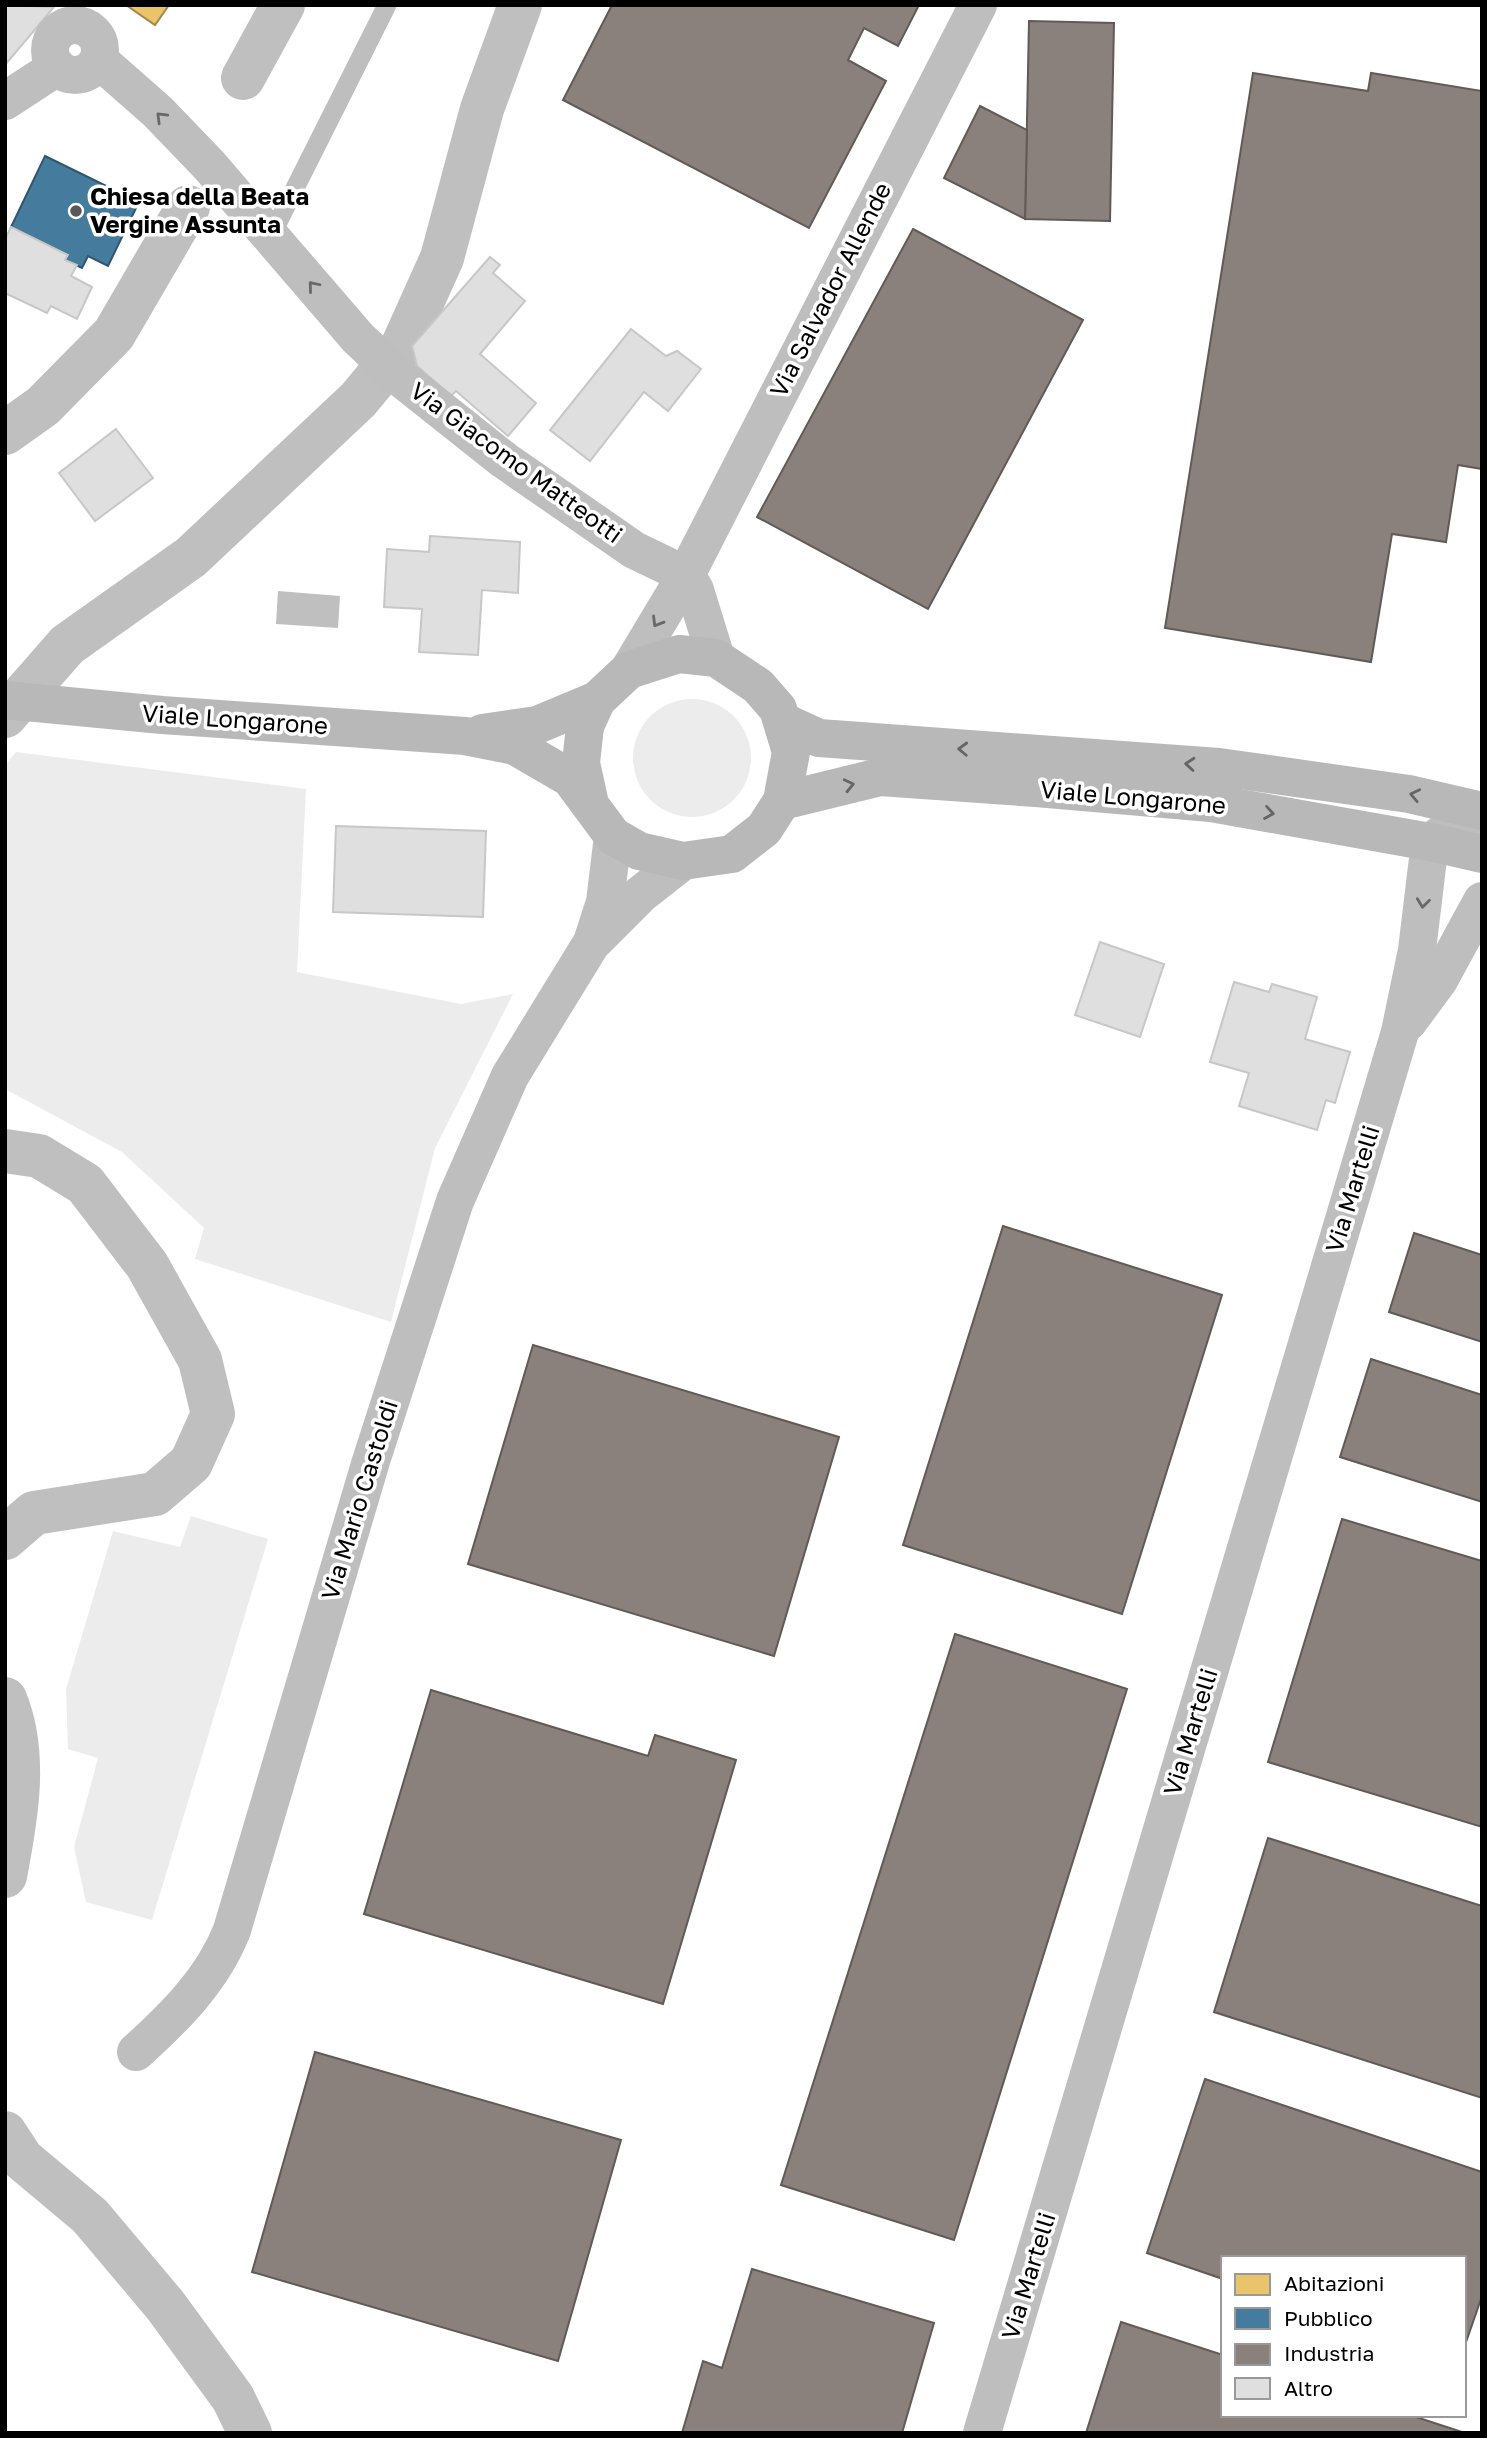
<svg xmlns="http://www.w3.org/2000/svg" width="1487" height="2438" font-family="'Golos Text',sans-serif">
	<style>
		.green { fill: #ececec }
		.water { fill: #bfbfbf }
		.homes { fill: #e9c46a; stroke: #a3894a; stroke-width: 2 }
		.public { fill: #457b9d; stroke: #30566e; stroke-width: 2 }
		.industry { fill: #8a817c; stroke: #615a57; stroke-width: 2 }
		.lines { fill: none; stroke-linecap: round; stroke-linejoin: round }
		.canal { stroke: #bfbfbf; stroke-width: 44 }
		.building { fill: #dfdfdf; stroke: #c7c7c7; stroke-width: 2 }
		.lane { stroke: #bebebe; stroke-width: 19 }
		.street { stroke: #bebebe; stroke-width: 38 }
		.secondary { stroke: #b8b8b8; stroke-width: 38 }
		.oneway { stroke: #686868 }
		.oneway2 { stroke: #656565 }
		.poi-dot { fill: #595959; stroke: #fff; stroke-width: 2.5 }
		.labels { text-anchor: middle; stroke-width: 7; stroke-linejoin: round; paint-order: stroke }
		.poi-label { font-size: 24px; font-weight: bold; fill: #000; stroke: #fff; text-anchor: start }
		.street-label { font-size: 24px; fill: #000; stroke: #fff }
	</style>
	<rect width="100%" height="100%" fill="#fff"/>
	<!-- green -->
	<g class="green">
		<circle cx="692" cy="758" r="59"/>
		<polygon points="16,752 306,789 297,972 461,1004 513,994 435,1148 391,1322 195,1259 204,1228 122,1152 5,1089 5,765"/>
		<polygon points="191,1516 268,1539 152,1920 86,1902 74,1847 98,1758 68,1749 66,1689 113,1531 180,1547"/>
	</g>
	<!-- water -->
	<polygon class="water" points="278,591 340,596 338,628 276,624"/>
	<!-- homes -->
	<polygon class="homes" points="126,5 169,5 155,25"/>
	<!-- public -->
	<polygon class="public" points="45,156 139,202 108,266 88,256 82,268 65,260 68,255 11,227"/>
	<!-- industry -->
	<g class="industry">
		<polygon points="612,5 919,5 898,46 864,28 848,60 886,81 809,228 563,100"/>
		<polygon points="1029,21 1114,23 1110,221 1025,219"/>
		<polygon points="1253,73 1368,91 1371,73 1482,91 1482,469 1458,465 1446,542 1392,534 1371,662 1165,628"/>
		<polygon points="980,106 1027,130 1025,219 944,178"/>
		<polygon points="913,229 1083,320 928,609 757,517"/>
		<polygon points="1003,1226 1222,1295 1122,1614 903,1545"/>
		<polygon points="1414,1233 1482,1255 1482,1342 1389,1312"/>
		<polygon points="533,1345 839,1437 774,1656 468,1564"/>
		<polygon points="1371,1359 1482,1395 1482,1502 1340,1457"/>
		<polygon points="1342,1519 1482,1561 1482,1827 1268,1762"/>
		<polygon points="955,1634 1127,1689 954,2240 781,2185"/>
		<polygon points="431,1690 648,1756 655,1735 736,1760 663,2004 364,1914"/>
		<polygon points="1268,1838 1482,1906 1482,2098 1214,2012"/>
		<polygon points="315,2052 621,2140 558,2361 252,2272"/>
		<polygon points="1205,2079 1482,2172 1482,2296 1464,2348 1464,2258 1223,2258 1223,2279 1147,2253"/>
		<polygon points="752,2269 934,2323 902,2433 682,2433 703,2361 722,2368"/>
		<polygon points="1121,2322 1223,2355 1223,2415 1410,2415 1465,2433 1086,2433"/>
	</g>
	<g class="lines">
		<!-- canal -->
		<g class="canal">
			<polyline points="243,78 283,5"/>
			<polyline points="5,433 43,406 114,334 188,207"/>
			<polyline points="5,716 67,645 191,557 358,400 402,347 442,258 482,109 520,5"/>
			<polyline points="5,1151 39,1156 85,1184 147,1265 200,1360 213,1414 191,1463 155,1494 34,1513 5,1538"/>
			<path d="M5,1699C28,1754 16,1819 5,1876"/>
			<polyline points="5,2133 22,2159 90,2216 165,2305 233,2398 250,2433"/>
		</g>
	</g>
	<!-- building -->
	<g class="building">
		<polygon points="5,5 54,7 5,65"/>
		<polygon points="11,227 68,255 65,260 77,265 71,276 92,287 77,319 51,306 47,313 5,293 5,239"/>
		<polygon points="490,257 500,265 493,273 525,301 480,354 536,403 508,436 456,391 451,396 417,366 412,346"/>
		<polygon points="631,329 666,356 677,351 701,369 668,411 644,392 590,461 550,430"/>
		<polygon points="116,429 153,478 95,521 59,473"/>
		<polygon points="430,536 520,542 518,593 482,590 478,655 419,652 422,609 384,607 387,549 429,552"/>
		<polygon points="336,826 486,831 483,917 333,912"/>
		<polygon points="1100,942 1164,964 1140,1037 1075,1015"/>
		<polygon points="1234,982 1269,992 1272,984 1317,997 1305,1039 1350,1052 1335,1103 1326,1100 1317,1130 1239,1106 1249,1073 1210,1062"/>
	</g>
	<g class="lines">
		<!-- lane -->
		<polyline class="lane" points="271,236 387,5"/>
		<!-- street -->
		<g class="street">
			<circle cx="75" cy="50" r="25"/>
			<polyline points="99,60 158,112 209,165 358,338 397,375 504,460 634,550 686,575 695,590 716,658"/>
			<polyline points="5,101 57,67"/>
			<polyline points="629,670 686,575 978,5"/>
			<polyline points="593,939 605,902 613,836"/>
			<polyline points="1408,1022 1439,980 1482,901"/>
			<path d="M136,2052C175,2017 213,1979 232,1930L371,1461L455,1201L510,1076L591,944L641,894L683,861"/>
			<polyline points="982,2433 1400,1032 1417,950 1430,842 1477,810 1482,820"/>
		</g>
		<!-- secondary -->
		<g class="secondary">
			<polyline points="5,700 162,715 465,736 515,746 570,778 613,836 639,851 683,861 732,854 764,829 782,801 791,752 778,709 758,686 716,658 679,654 629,670 597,700 585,726 581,763 590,804"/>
			<polyline points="784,722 819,738 1219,767 1409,794 1482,811"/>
			<polyline points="482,733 537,725 597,700"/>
			<polyline points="782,801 880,777 1036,788 1211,803 1430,842 1482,854"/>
		</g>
	</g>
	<!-- one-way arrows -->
	<defs><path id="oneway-chevron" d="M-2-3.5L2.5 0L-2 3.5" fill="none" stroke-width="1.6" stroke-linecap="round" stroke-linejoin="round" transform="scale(1.75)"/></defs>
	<g class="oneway">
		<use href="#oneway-chevron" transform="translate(161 117) rotate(-135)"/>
		<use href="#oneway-chevron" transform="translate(313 286) rotate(-130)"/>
		<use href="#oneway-chevron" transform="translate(657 622) rotate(121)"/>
		<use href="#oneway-chevron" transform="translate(1423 903) rotate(97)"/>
	</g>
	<g class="oneway2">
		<use href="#oneway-chevron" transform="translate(963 749) rotate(-178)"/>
		<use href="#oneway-chevron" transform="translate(1190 764) rotate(-175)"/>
		<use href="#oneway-chevron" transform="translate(849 785) rotate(-13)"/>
		<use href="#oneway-chevron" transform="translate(1415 795) rotate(-168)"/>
		<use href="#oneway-chevron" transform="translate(1269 813) rotate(10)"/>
	</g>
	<!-- markers -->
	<circle class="poi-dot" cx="76" cy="211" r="7"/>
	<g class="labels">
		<!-- poi labels -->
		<g class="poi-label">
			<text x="90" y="205">Chiesa della Beata<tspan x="90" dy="28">Vergine Assunta</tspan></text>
		</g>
		<!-- street labels -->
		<g class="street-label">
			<text transform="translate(831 290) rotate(-63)" y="8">Via Salvador Allende</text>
			<text transform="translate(516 463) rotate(36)" y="8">Via Giacomo Matteotti</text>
			<text transform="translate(235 720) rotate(4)" y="8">Viale Longarone</text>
			<text transform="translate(1133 798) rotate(5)" y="8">Viale Longarone</text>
			<text transform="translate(1353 1189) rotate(-73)" y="8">Via Martelli</text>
			<text transform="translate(360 1500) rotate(-73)" y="8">Via Mario Castoldi</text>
			<text transform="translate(1191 1732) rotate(-73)" y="8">Via Martelli</text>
			<text transform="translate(1029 2276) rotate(-73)" y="8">Via Martelli</text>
		</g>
	</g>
	<!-- border -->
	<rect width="1487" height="2438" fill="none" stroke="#000000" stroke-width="14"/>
	<!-- legend -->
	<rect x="1221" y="2256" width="245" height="161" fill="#ffffff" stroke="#999999" stroke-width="2"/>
	<rect x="1235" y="2274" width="35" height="21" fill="#e9c46a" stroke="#999999" stroke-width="2"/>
	<text x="1284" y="2291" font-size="21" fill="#000000">Abitazioni</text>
	<rect x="1235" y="2308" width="35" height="21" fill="#457b9d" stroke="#999999" stroke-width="2"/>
	<text x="1284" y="2326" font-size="21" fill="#000000">Pubblico</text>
	<rect x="1235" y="2344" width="35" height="21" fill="#8a817c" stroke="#999999" stroke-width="2"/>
	<text x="1284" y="2361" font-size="21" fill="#000000">Industria</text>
	<rect x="1235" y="2378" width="35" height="21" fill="#dfdfdf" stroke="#999999" stroke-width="2"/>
	<text x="1284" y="2396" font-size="21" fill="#000000">Altro</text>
</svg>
